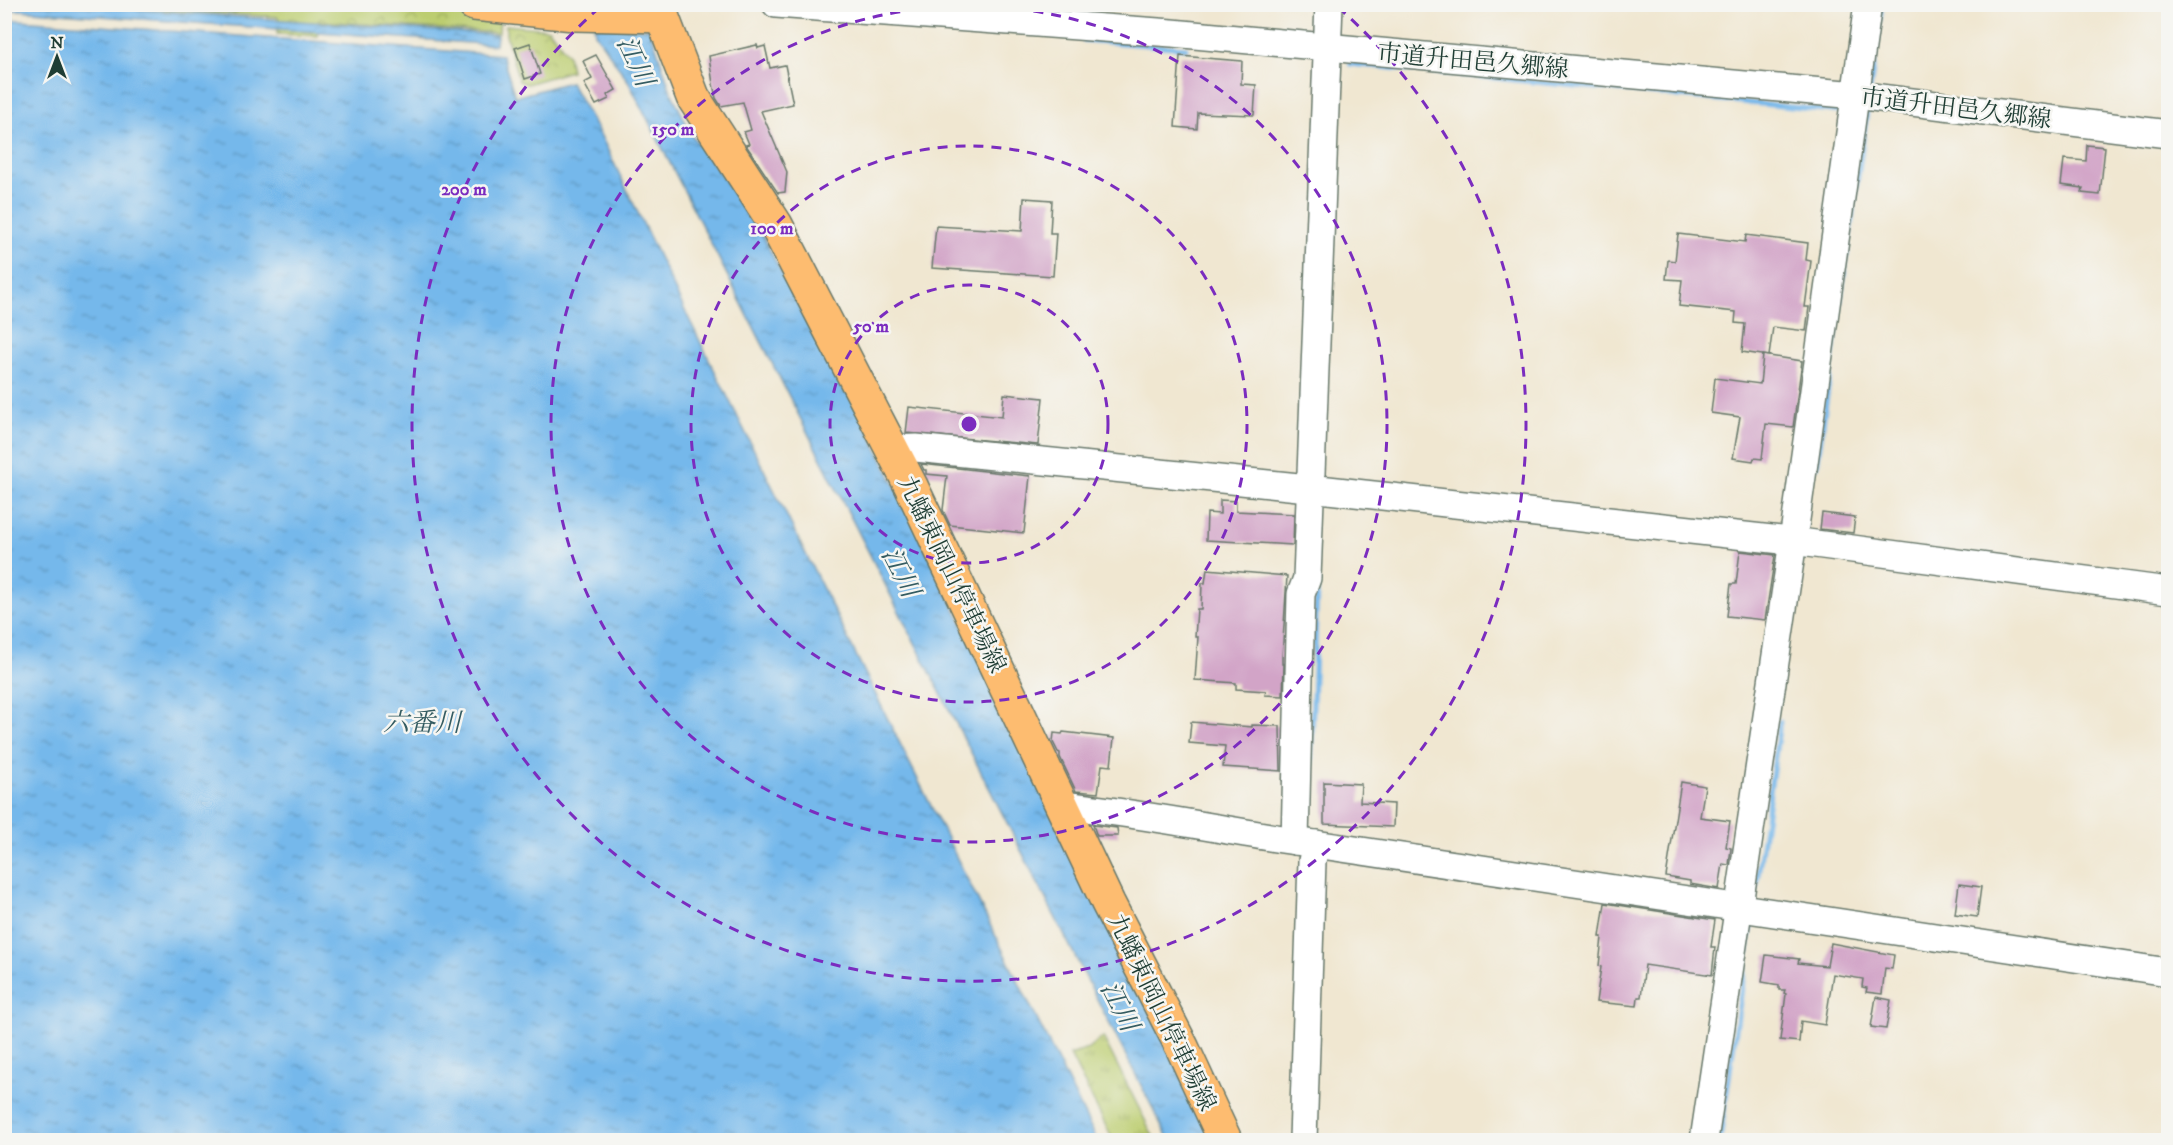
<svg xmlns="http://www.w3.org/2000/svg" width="2173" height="1145" font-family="'IM FELL DW Pica','Noto Serif JP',serif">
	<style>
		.grass { fill: url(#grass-tufts); stroke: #6e8552; stroke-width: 1.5 }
		.park { fill: url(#park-crowns); stroke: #6e8552; stroke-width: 1.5 }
		.water { fill: url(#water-ripples); stroke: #4a7a90; stroke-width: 1.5 }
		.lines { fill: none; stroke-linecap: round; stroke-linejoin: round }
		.stream { stroke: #75b8eb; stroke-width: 5 }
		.building { fill: #d2a4c7 }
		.minor-casing { stroke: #68786b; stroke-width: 30 }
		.major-casing { stroke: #68786b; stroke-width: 36 }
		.minor { stroke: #fff; stroke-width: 27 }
		.major { stroke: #fdbc70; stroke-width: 33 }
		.ring { fill: none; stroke: #7b2cbf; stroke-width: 3; stroke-dasharray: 10 8 }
		.labels { text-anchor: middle; stroke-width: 5; stroke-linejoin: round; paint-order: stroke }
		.street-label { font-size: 24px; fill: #1f3d34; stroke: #f6f6f2 }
		.water-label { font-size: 26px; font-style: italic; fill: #345c62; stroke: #f6f6f2 }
		.centre { fill: #7b2cbf; stroke: #f6f6f2; stroke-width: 3 }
		.ring-label { font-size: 18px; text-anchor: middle; font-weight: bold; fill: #7b2cbf; stroke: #f6f6f2; stroke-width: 5; stroke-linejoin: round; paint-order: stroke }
	</style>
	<defs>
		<pattern id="grass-tufts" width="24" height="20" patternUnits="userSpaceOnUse" patternTransform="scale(1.5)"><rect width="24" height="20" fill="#bccd6f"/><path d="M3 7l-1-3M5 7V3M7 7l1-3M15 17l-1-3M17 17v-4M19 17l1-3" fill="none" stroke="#98a85c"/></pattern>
		<pattern id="park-crowns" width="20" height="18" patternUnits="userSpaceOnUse" patternTransform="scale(1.5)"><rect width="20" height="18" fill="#bccd6f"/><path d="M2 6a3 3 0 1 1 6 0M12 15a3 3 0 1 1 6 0" fill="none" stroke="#98a85c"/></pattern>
		<pattern id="water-ripples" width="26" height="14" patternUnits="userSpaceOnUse" patternTransform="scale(1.5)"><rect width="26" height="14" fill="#75b8eb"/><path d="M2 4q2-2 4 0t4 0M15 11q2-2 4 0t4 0" fill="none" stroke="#5f97bf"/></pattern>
	</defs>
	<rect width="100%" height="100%" fill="#f6f6f2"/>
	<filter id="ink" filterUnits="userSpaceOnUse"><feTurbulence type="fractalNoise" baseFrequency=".0167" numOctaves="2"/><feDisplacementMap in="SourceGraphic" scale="12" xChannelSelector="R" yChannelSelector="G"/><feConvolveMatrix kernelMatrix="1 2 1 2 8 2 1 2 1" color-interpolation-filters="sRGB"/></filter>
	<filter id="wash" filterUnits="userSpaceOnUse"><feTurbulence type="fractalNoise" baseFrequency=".008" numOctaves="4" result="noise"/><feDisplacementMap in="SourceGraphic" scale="24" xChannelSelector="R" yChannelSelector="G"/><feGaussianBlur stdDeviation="1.35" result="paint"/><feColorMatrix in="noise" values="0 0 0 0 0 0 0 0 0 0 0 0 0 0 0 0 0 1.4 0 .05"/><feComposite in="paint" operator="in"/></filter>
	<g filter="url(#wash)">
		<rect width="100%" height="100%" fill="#f0e7d1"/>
		<!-- grass -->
		<polygon class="grass" points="1103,1037 1155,1140 1113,1140 1070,1055 1088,1049"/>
		<!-- park -->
		<g class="park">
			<polygon points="363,4 500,15 499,33 319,21 318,36 277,34 278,17 94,5"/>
			<polygon points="506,25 549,29 568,55 571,71 527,84 519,81 506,35"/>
		</g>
		<!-- water -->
		<g class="water">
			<polygon points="4,5 71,5 497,35 496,45 5,9"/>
			<polygon points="5,19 502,55 515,97 570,82 602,138 686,313 1097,1140 5,1140"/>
			<polygon points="594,26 650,29 671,92 693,137 753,218 836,377 853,399 1213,1140 1169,1140 628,81 595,33"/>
		</g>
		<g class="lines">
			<!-- stream -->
			<g class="stream">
				<polyline points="1084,40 1186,48"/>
				<polyline points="1350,64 1843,112"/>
				<polyline points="1870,89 1882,4"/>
				<polyline points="1817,466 1868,104"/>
				<polyline points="1310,794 1317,585"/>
				<polyline points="1754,903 1780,722"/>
				<polyline points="1720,1140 1752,918"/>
			</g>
		</g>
		<g id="blocks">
			<!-- building -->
			<g class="building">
				<polygon points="530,43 540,74 525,79 515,48"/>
				<polygon points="757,45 758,48 765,46 770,68 785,65 793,104 761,111 787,172 785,192 778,193 746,145 749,144 744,132 751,130 743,102 721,106 716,98 713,84 709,56"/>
				<polygon points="596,55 616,90 607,95 609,99 596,105 584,83 592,79 583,61"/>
				<polygon points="1180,56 1242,61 1241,84 1256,85 1254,115 1198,113 1197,129 1175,127"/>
				<polygon points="2087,145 2105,147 2100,195 2082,193 2083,188 2061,185 2064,159 2086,161"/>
				<polygon points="1024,198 1052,200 1050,233 1056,233 1053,276 932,268 936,226 1022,231"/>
				<polygon points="1678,234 1745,242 1746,235 1808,243 1806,260 1811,261 1805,307 1809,307 1806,331 1773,327 1769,356 1742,352 1745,324 1735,323 1736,312 1679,306 1682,280 1666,279 1668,260 1675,261"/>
				<polygon points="1763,355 1802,361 1793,427 1766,424 1762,459 1754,458 1753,461 1733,458 1740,417 1711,413 1715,378 1760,384"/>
				<polygon points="1004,394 1043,398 1038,445 906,433 909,407 1002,417"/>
				<polygon points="921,464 1030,476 1024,533 950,525 943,510 947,476 926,474 926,470 924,470"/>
				<polygon points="1220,500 1236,501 1236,511 1294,514 1293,545 1206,540 1207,513 1220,514"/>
				<polygon points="1822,513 1855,517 1853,533 1820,529"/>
				<polygon points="1740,551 1775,555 1765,620 1727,616 1731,584 1736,584"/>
				<polygon points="1207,569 1287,576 1282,657 1282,664 1284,664 1283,696 1265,695 1266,691 1236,689 1236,683 1195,680 1198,637 1195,637 1197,609 1201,609 1202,583 1205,583"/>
				<polygon points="1191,722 1252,727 1252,725 1280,726 1281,771 1223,767 1225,746 1189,743"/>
				<polygon points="1063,732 1114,738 1111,766 1102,765 1098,793 1076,791 1060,757 1060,753 1058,752 1053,742 1054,733 1062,734"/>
				<polygon points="1324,782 1361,784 1360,802 1394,804 1393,827 1324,824"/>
				<polygon points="1681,782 1705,786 1700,817 1730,821 1726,847 1731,848 1729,865 1723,864 1719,889 1690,884 1690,881 1666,877"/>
				<polygon points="1093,825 1117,828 1118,836 1097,836"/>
				<polygon points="1959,884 1981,887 1977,917 1955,914"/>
				<polygon points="1605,903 1715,920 1711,947 1715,947 1712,975 1645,965 1641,997 1638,997 1637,1006 1596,1002 1601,967 1599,966 1602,937 1600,937"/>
				<polygon points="1831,943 1894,955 1892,969 1885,968 1882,994 1866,992 1867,988 1862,987 1863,979 1833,974 1825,1025 1801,1021 1799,1042 1780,1040 1786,994 1784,993 1785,990 1779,990 1779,985 1762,982 1766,955 1799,959 1798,963 1827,966"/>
				<polygon points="1876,997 1891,1000 1886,1029 1871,1027"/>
			</g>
		</g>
	</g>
	<g filter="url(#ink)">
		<use href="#blocks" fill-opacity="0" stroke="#68786b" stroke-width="1.5"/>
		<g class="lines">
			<defs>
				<g id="minor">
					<polyline points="776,4 1172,33 1856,95 2168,134"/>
					<polyline points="891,449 916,448 1328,490 1800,542 2168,591"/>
					<path d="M1061,805C1140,813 1217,829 1295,841L2168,972"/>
					<polyline points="1295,841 1301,594 1307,578 1329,4"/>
					<polyline points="1303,1140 1312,861 1316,844"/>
					<polyline points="1704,1140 1793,541 1868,4"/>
				</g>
				<g id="major">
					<polyline points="474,4 574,14 662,16"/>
					<polyline points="660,4 662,16 693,97 776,225 911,486 1108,903 1182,1047 1225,1140"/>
				</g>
			</defs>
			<!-- minor casing -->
			<use href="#minor" class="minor-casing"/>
			<!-- major casing -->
			<use href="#major" class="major-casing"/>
			<!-- minor -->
			<use href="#minor" class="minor"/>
			<!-- major -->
			<use href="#major" class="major"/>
		</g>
	</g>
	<!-- distance rings -->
	<g class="ring">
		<circle cx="969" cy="424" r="139"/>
		<circle cx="969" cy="424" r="278"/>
		<circle cx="969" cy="424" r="418"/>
		<path d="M1338 7A557 557 0 1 1 600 7"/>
	</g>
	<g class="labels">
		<!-- street labels -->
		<g class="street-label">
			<text transform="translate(1473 61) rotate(5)" y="8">市道升田邑久郷線</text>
			<text transform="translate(1956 108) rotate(7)" y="8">市道升田邑久郷線</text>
			<text transform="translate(952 574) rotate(64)" y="8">九蟠東岡山停車場線</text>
			<text transform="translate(1162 1012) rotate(64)" y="8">九蟠東岡山停車場線</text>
		</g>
		<!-- water labels -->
		<g class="water-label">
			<text transform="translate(636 61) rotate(65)" y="9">江川</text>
			<text transform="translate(901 572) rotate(63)" y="9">江川</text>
			<text x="422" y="731">六番川</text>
			<text transform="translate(1120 1006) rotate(63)" y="9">江川</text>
		</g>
	</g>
	<circle cx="969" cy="424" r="9" class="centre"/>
	<g class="ring-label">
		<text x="673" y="135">150 m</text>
		<text x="464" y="195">200 m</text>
		<text x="772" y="234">100 m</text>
		<text x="871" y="332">50 m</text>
	</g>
	<!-- margin -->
	<rect width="2173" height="1145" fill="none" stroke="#f6f6f2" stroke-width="24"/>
	<!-- north arrow -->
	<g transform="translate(57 57)" stroke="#f6f6f2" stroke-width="4.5" paint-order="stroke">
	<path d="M0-4.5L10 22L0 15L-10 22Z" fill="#1f3d34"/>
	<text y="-9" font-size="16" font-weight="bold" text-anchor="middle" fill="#1f3d34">N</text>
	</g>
</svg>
